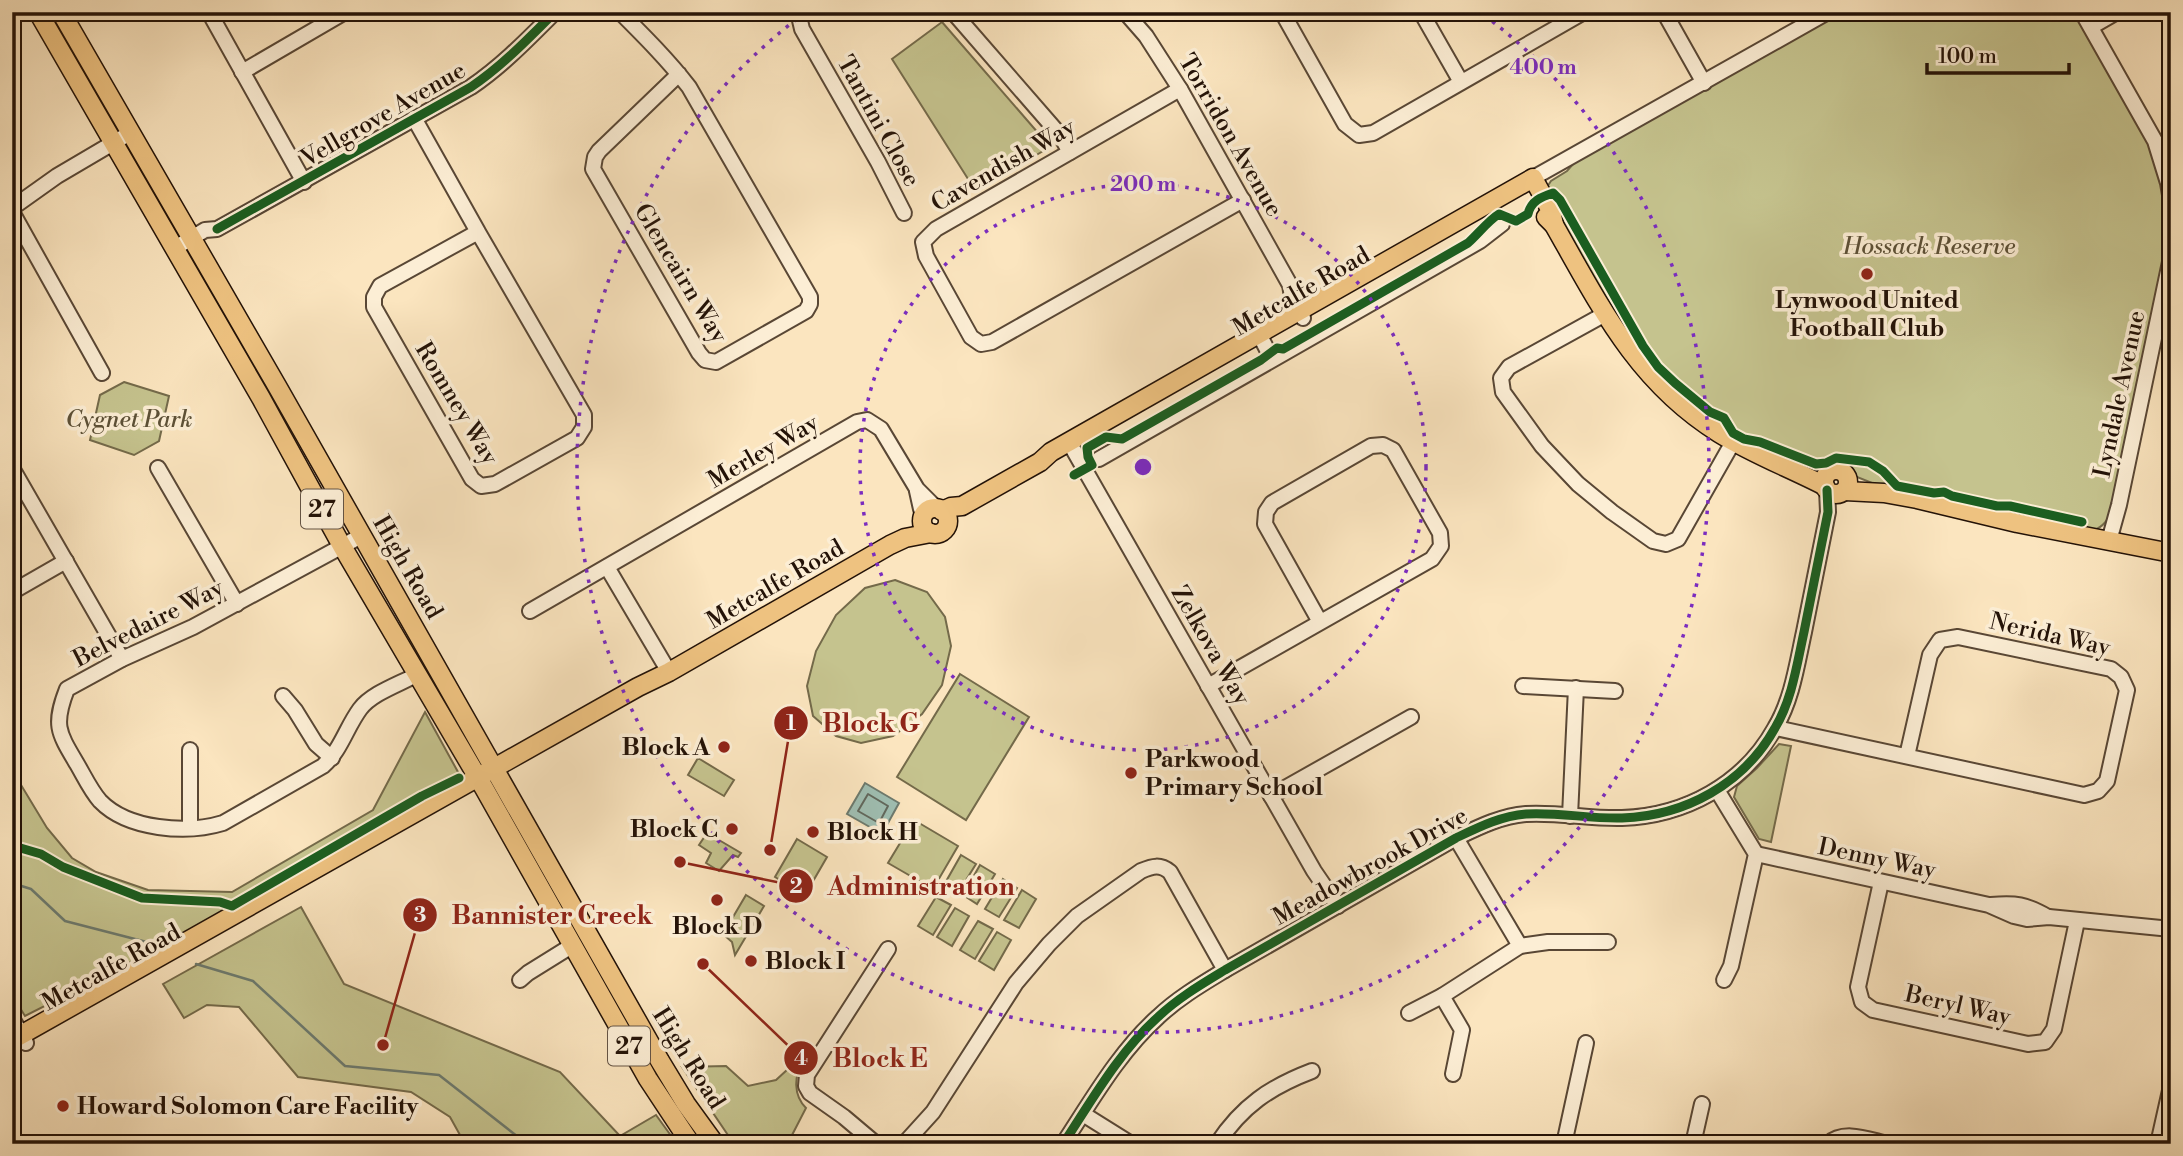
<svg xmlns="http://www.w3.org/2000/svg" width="2183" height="1156" font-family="'Libre Bodoni',serif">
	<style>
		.green { fill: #c5c38e; stroke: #746a4a; stroke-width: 2 }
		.water { fill: #9fbfb3; stroke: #6d7a6e; stroke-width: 2 }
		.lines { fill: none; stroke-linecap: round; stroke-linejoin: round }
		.shore { stroke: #61685d; stroke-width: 2 }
		.stream { stroke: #6d7a6e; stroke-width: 2.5 }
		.minor-casing { stroke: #594735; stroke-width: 18 }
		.major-casing { stroke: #231207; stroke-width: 21 }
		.minor { stroke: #fceed5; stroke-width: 14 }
		.major { stroke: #eec280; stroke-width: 18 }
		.cycleway-casing { stroke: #fceed5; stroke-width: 13 }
		.cycleway { stroke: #1b5e20; stroke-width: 9 }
		.ring { fill: none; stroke: #7b2cbf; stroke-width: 3.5; stroke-dasharray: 3.5 7 }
		.poi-dot { fill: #8f2418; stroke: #fceed5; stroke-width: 2.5 }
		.labels { text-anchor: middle; stroke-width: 7; stroke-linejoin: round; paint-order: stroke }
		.shield { fill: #fceed5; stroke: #645445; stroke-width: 2 }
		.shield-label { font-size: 23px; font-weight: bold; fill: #231207 }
		.street-label { font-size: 24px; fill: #231207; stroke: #fceed5 }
		.park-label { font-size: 24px; font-style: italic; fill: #5c5036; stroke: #fceed5 }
		.poi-label { font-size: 24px; font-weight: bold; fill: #231207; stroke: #fceed5; text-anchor: start }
		.centre { fill: #7b2cbf; stroke: #fceed5; stroke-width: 3.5 }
		.ring-label { font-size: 21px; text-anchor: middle; font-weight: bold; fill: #7b2cbf; stroke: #fceed5; stroke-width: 7; stroke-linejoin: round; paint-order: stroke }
		.leader { fill: none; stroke: #8f2418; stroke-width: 2.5 }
		.callout-dot { fill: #8f2418; stroke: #fceed5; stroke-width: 2.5 }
		.mark-label { font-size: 21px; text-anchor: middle; font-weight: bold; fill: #fff }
		.callout-label { font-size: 26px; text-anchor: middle; font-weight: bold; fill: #8f2418; stroke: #fceed5; stroke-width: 7; stroke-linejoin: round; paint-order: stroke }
	</style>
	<rect width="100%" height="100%" fill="#fbe5bf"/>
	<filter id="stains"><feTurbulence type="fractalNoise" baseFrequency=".00286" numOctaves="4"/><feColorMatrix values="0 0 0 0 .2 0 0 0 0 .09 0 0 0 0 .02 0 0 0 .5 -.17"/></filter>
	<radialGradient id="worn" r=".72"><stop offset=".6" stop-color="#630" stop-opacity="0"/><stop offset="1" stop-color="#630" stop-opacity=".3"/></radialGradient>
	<!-- green -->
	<g class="green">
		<path d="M1836,12H2075L2150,146L2166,200L2168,223L2167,247L2159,295L2113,509C2108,520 2104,526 2093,531L1877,485L1852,475L1847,464L1834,461C1810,477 1782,460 1760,447C1740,436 1718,426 1700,412C1650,373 1616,318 1585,264C1571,239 1556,215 1547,187L1551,181L1567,171L1582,154Z"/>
		<polygon points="942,22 1046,142 1045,150 975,190 892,59"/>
		<polygon points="124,382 169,396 159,441 134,455 90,440 100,395"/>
		<polygon points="895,580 927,592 945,617 951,646 942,685 922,714 893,736 861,743 836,736 813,716 807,686 816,651 836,615 865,588"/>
		<polygon points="960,674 1029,717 966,820 897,777"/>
		<polygon points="425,712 458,772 457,778 422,795 237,900 206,922 135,962 118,969 25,1016 12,995 12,770 47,828 72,858 96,872 148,890 232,892 373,810"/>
		<polygon points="1779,744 1791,746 1771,842 1759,839 1734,797 1737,786 1757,768"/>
		<polygon points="698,758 734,780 724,796 688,775"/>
		<polygon points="914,820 958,846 933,889 888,863"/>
		<polygon points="707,833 741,853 738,857 733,855 719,871 706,863 711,853 699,845"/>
		<polygon points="797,839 827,857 805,895 775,877"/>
		<polygon points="961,855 976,864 958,893 944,885"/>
		<polygon points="980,865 995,874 977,904 963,895"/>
		<polygon points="1003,879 1017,888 999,917 985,909"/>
		<polygon points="1022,890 1036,899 1019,928 1004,920"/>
		<polygon points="746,895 764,906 735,955 732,942 723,934"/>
		<polygon points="936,897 951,905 933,935 918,926"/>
		<polygon points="301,907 344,984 560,1072 620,1136 656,1115 677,1144 465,1144 450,1117 411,1092 298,1077 239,1007 207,1005 184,1018 163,984"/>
		<polygon points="955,908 969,916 952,946 937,937"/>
		<polygon points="978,921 993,929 975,959 960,950"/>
		<polygon points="997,932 1011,940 994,970 979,961"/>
		<path d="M800,1058L803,1061C794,1076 793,1095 806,1108L791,1137L783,1144H734L682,1067L726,1066L748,1086L776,1080Z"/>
	</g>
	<!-- water -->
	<polygon class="water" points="865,783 899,803 882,834 847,814"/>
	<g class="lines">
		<!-- shore -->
		<polygon class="shore" points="868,794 888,806 879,823 858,811"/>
		<!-- stream -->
		<g class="stream">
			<polyline points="12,883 31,889 65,921 162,946"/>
			<polyline points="196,964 253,981 345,1066 439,1075 527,1144"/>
		</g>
		<defs>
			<g id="minor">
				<polyline points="209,12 304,182"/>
				<path d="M620,12C644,36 668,60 689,87L810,297V304L806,311L716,362L705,360L699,353L593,169L595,157L599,151L679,74"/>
				<polyline points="798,12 802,29 878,162 904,213"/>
				<polyline points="953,12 1060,135 1070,152"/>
				<polyline points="1125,12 1146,36 1180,89 1290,285 1292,297 1303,318"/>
				<polyline points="1282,12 1345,124 1359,135 1373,133 1584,12"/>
				<polyline points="1421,12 1461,82"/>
				<polyline points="1664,12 1704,83"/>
				<polyline points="2082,12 2155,141 2168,183 2171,201"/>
				<polyline points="2091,27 2117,12"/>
				<polyline points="242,72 345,12"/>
				<polyline points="1180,89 936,229 923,242 926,256 971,337 981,344 992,342 1243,200"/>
				<polyline points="414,118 478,232 380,286 374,297 374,307 472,479 481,486 495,484 577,438 584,427 584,415 478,232"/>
				<polyline points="1533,178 1828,12"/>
				<polyline points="12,208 57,176 130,133"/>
				<polyline points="12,212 102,373"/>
				<path d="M175,248L205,230L217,229L471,87C502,66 528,39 555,12"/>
				<polyline points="1605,314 1509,367 1501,378 1503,392 1542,446 1578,484 1612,512 1653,541 1666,544 1678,539 1733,442"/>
				<polyline points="1259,334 1272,359"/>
				<polyline points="1069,442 1314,871 1338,906"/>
				<polyline points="1099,459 1480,241 1502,224"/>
				<polyline points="12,468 122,659"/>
				<polyline points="158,468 237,604"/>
				<polyline points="917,491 921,509 925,514"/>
				<path d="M361,536L193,627L122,659L67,689C53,725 58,732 77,764C84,776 91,791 100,801C128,830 187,834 223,823L323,766C341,750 346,728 360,709C372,693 400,684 418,674"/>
				<polyline points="2109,541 2119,505 2171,257"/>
				<polyline points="607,567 669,672"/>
				<polyline points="12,592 66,561"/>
				<polyline points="530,611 857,422 867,420 881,429 917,489 936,508"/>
				<polyline points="1208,686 1432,559 1441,546 1440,533 1393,450 1383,445 1371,446 1272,503 1266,512 1265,524 1320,622"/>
				<polyline points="1523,686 1615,691"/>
				<polyline points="283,696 295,710 316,744 332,758"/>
				<polyline points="1776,728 2084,795 2098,791 2107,781 2127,690 2121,677 2111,669 1958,637 1940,640 1930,655 1907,756"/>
				<polyline points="1717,790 1756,854 1731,966 1724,980"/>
				<polyline points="1271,796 1411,717"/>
				<polyline points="1570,816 1576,688"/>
				<polyline points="190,828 190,750"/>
				<polyline points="1456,838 1520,946"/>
				<polyline points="1756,854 1989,905 2014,916 2027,919 2049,917 2171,929"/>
				<polyline points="1881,882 1858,987 1862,1002 1873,1010 2028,1044 2045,1042 2054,1029 2077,921"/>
				<path d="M1991,905C2016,903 2025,904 2048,917"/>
				<polyline points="520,980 528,973 573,945"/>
				<polyline points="1442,996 1462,1030 1453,1074"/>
				<polyline points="1409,1013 1442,996 1520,946 1548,942 1608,942"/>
				<polyline points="12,1018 26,1043"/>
				<polyline points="1083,1114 1131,1144"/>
				<polyline points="876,1144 844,1117 810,1093 806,1086 807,1075 888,949"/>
				<path d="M904,1144L933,1112L1016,983L1049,944L1077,916L1141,871C1153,866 1160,864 1170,872L1225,970"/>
				<path d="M1063,1144C1092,1100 1119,1052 1158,1017C1178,998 1202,984 1225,970L1456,838C1479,827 1501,816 1526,814C1558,812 1590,819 1622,818C1685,816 1744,784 1775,728C1792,700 1797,664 1804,632C1812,592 1820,552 1828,512L1827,490"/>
				<path d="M1217,1144C1242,1106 1270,1087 1312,1071"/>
				<polyline points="1564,1144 1586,1043"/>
				<polyline points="1693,1144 1702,1104"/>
				<path d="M1828,1144C1844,1129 1869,1140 1888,1144"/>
				<polyline points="2158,1144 2171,1086"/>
			</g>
			<g id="major">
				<polyline points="38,12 261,398 342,546 484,788 648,1079 691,1144"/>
				<polyline points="61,12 277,386 660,1061 686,1104 715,1144"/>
				<path d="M1546,217L1554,225C1600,306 1637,382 1719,433C1753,454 1790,468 1825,486"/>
				<circle cx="1836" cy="482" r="12"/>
				<polyline points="1845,491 1884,493 1917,499 2017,523 2171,553"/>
				<circle cx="935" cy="521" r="13"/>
				<polyline points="942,511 951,507 962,506 1040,462 1051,452 1533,178 1551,211 1554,225"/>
				<polyline points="12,1040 638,687 669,672 890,545 905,538 931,533"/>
			</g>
		</defs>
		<!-- minor casing -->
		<use href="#minor" class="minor-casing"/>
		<!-- major casing -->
		<use href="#major" class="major-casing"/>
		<!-- minor -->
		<use href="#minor" class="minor"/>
		<!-- major -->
		<use href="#major" class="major"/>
		<defs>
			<g id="cycleway">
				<path d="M217,229L471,87C502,66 528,39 555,12"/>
				<path d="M1074,475L1092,465L1088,457L1087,448L1106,437L1122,439L1261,360L1277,348L1283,349L1468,243C1478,234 1489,220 1499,214L1516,221L1528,214C1531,201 1541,197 1553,193L1560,200L1643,346L1658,367L1675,383L1710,412L1724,418L1733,433L1744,439L1760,442L1816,464L1826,463L1836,458L1869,462L1883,471L1897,486L1934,493L1944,492L1952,496L1997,506H2010L2082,522"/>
				<polyline points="12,839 17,847 41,854 63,867 142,898 220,902 232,906 422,796 459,778"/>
				<path d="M1063,1144C1092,1100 1119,1052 1158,1017C1178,998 1202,984 1225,970L1456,838C1479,827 1501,816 1526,814C1558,812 1590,819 1622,818C1685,816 1744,784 1775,728C1792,700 1797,664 1804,632C1812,592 1820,552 1828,512L1827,490"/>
			</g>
		</defs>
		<!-- cycleway casing -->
		<use href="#cycleway" class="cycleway-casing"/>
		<!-- cycleway -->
		<use href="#cycleway" class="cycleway"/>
	</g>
	<!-- distance rings -->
	<g class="ring">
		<circle cx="1143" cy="467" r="283"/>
		<path d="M1484 15A566 566 0 1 1 802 15"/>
	</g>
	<!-- markers -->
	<g class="poi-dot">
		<circle cx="1867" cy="274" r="7"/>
		<circle cx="724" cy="747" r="7"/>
		<circle cx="1131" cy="773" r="7"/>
		<circle cx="732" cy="829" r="7"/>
		<circle cx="813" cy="832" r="7"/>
		<circle cx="717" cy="900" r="7"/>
		<circle cx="751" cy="961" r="7"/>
		<circle cx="63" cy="1106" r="7"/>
	</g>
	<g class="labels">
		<!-- shield labels -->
		<g class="shield">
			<rect x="301" y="489.5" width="42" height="39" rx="5"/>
			<rect x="608" y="1026.5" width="42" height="39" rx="5"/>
		</g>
		<g class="shield-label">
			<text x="322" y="517">27</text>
			<text x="629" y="1054">27</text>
		</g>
		<!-- street labels -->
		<g class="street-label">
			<text transform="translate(383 114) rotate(-30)" y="8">Vellgrove Avenue</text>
			<text transform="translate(879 121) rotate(61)" y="8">Tantini Close</text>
			<text transform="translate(1231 135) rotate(60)" y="8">Torridon Avenue</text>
			<text transform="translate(1003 165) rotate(-30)" y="8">Cavendish Way</text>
			<text transform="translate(681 273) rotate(59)" y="8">Glencairn Way</text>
			<text transform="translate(1301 291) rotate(-30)" y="8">Metcalfe Road</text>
			<text transform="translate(2119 394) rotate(-78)" y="8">Lyndale Avenue</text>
			<text transform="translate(457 403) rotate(59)" y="8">Romney Way</text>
			<text transform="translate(763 451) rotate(-30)" y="8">Merley Way</text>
			<text transform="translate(408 567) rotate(60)" y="8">High Road</text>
			<text transform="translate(775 584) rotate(-30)" y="8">Metcalfe Road</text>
			<text transform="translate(148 623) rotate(-27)" y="8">Belvedaire Way</text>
			<text transform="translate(2050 634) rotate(13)" y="8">Nerida Way</text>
			<text transform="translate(1211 645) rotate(60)" y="8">Zelkova Way</text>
			<text transform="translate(1877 858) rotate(12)" y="8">Denny Way</text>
			<text transform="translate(1370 866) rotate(-29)" y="8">Meadowbrook Drive</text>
			<text transform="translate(111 967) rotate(-29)" y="8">Metcalfe Road</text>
			<text transform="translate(1958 1005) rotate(13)" y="8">Beryl Way</text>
			<text transform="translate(689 1058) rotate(58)" y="8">High Road</text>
		</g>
		<!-- park labels -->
		<g class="park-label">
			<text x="1929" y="254">Hossack Reserve</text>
			<text x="129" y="427">Cygnet Park</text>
		</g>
		<!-- poi labels -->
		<g class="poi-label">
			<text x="1867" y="308" text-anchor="middle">Lynwood United<tspan x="1867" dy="28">Football Club</tspan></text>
			<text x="710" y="755" text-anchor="end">Block A</text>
			<text x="1145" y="767">Parkwood<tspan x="1145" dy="28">Primary School</tspan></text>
			<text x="718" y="837" text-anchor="end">Block C</text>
			<text x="827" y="840">Block H</text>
			<text x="717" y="934" text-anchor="middle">Block D</text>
			<text x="765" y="969">Block I</text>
			<text x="77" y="1114">Howard Solomon Care Facility</text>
		</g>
	</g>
	<circle cx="1143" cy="467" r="10" class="centre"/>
	<g class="ring-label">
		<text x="1543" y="74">400 m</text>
		<text x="1143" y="191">200 m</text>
	</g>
	<!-- callouts -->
	<path class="leader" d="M770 850L791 723M680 862L796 886M383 1045L420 915M703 964L801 1058"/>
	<g class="callout-dot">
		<circle cx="770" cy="850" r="7"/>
		<circle cx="680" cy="862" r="7"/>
		<circle cx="383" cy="1045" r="7"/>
		<circle cx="703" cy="964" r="7"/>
		<circle cx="791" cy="723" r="18"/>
		<circle cx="796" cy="886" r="18"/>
		<circle cx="420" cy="915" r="18"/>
		<circle cx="801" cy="1058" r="18"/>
	</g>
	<g class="mark-label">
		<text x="791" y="730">1</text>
		<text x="796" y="893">2</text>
		<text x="420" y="922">3</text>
		<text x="801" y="1065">4</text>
	</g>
	<g class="callout-label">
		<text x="871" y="732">Block G</text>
		<text x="921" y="895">Administration</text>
		<text x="552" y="924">Bannister Creek</text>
		<text x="880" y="1067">Block E</text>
	</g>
	<!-- margin -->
	<rect width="2183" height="1156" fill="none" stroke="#fbe5bf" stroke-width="42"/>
	<rect x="14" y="14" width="2155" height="1128" fill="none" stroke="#231207" stroke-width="3.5"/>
	<rect x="21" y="21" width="2141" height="1114" fill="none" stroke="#231207" stroke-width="2"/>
	<!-- scale -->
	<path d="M1927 63v10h142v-10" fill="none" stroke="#231207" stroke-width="3.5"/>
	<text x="1938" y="63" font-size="21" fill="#231207" stroke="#fceed5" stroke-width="5" paint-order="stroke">100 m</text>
	<rect width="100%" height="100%" filter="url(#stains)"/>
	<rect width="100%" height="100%" fill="url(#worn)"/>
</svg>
